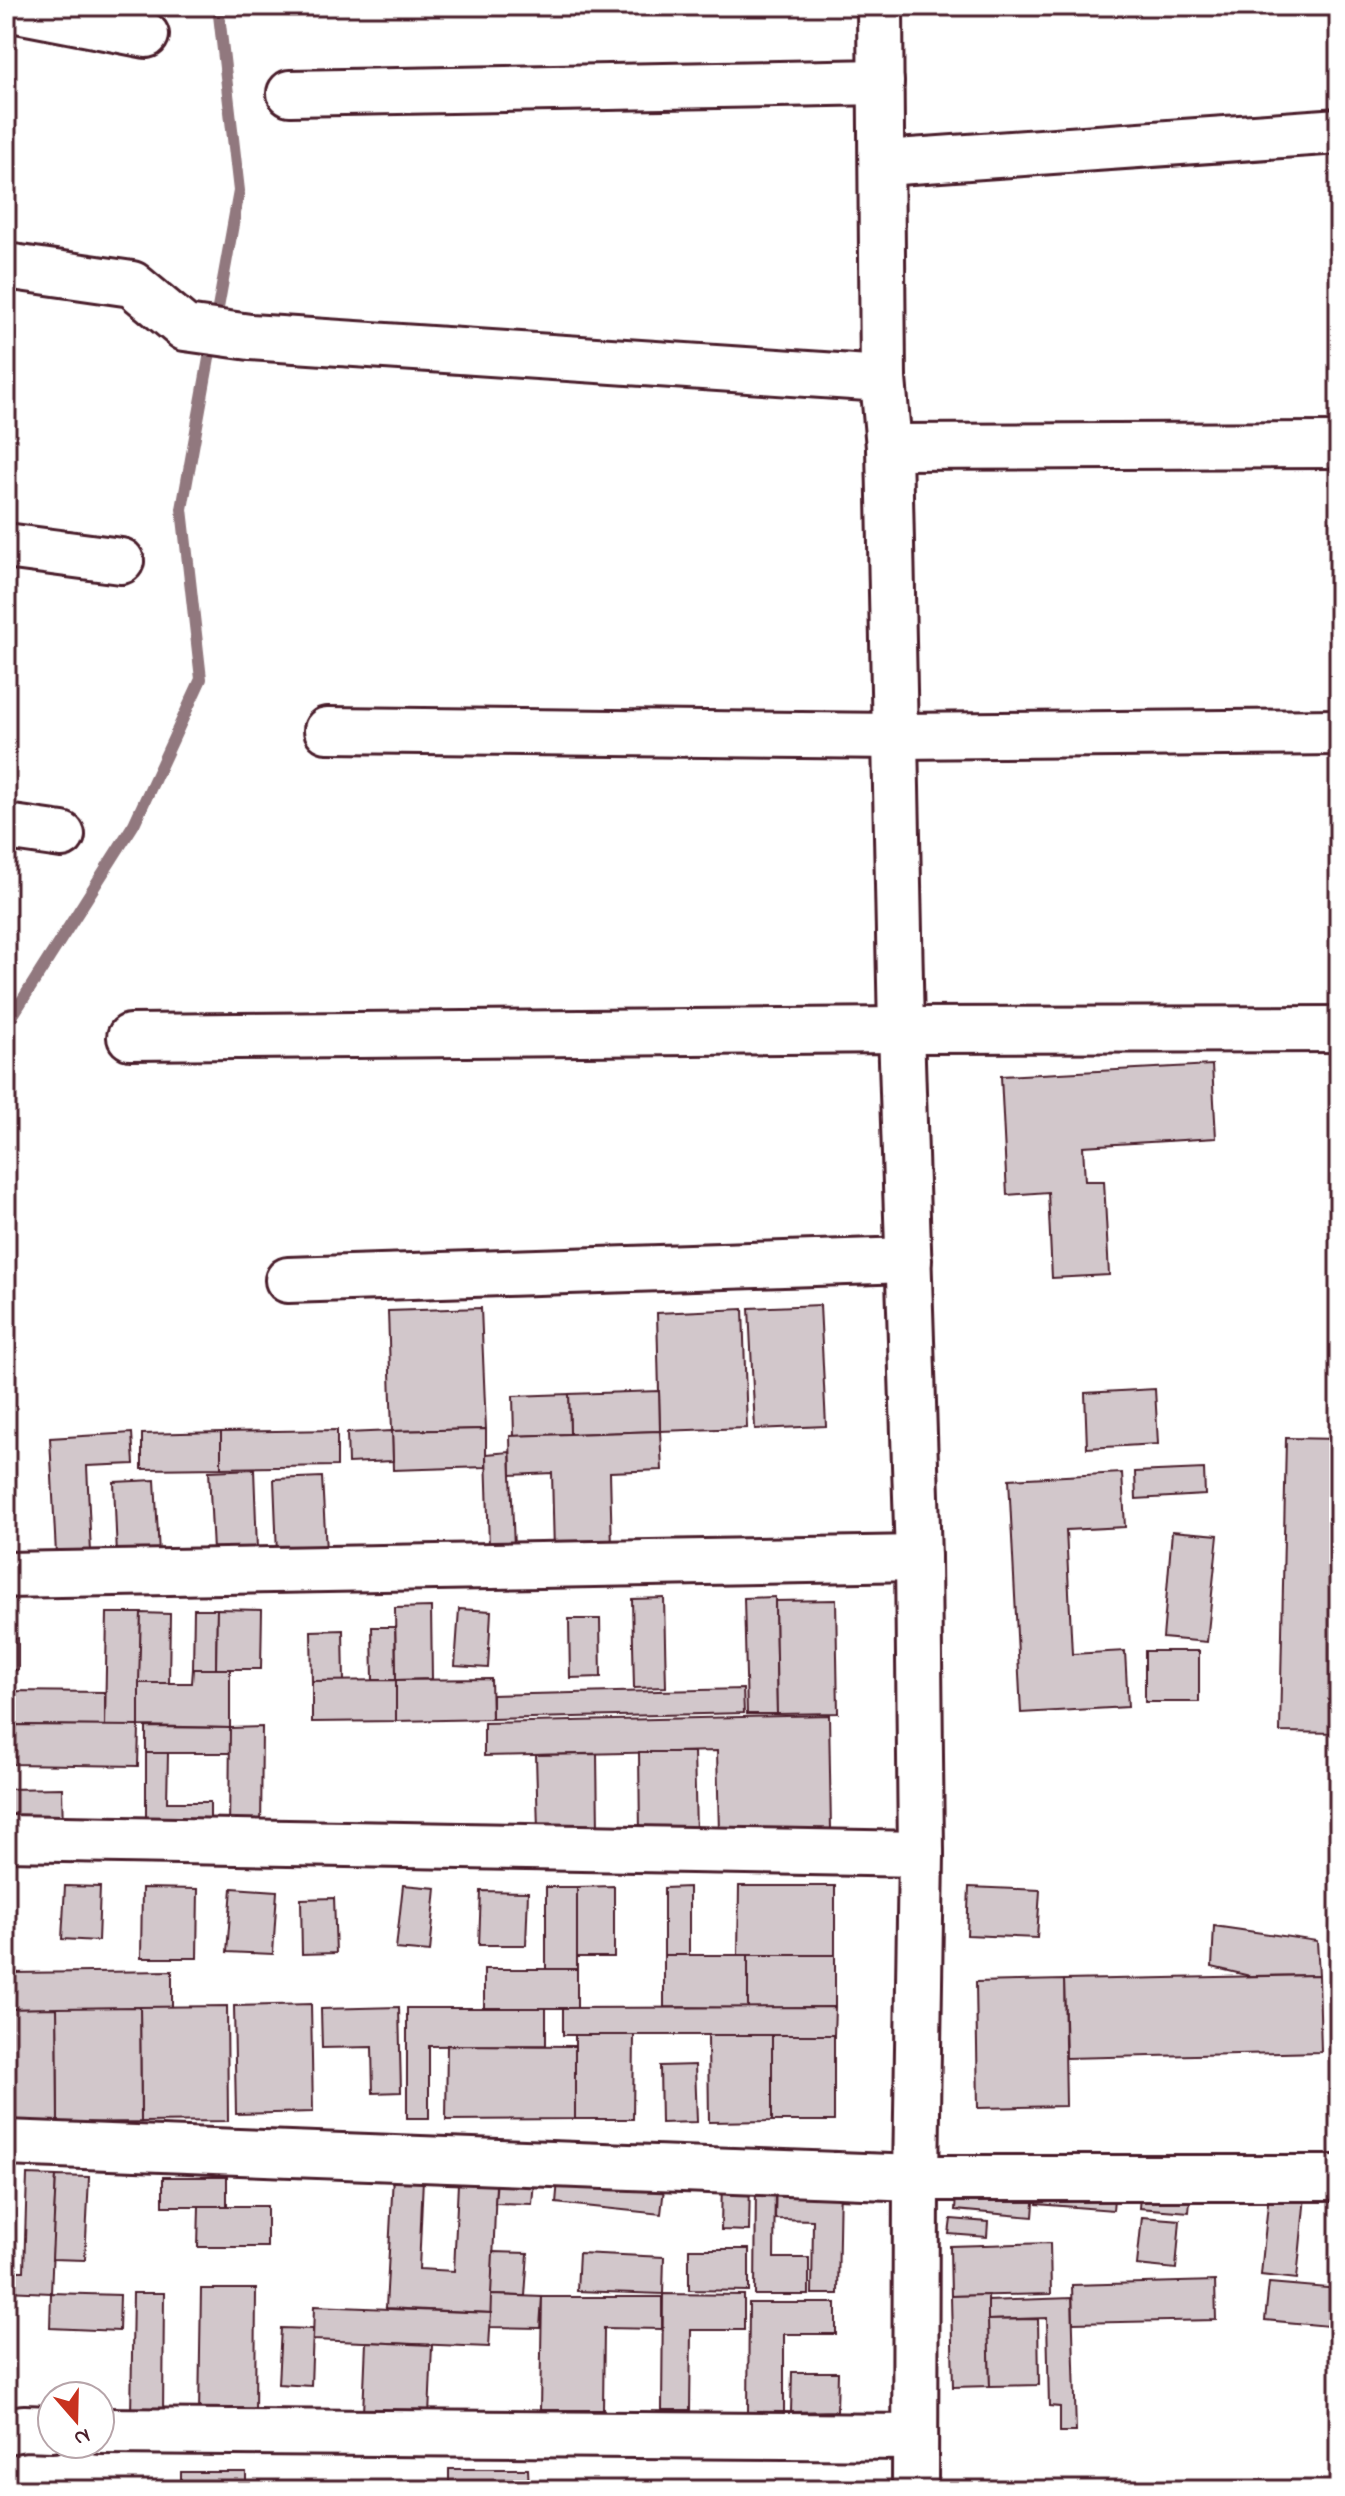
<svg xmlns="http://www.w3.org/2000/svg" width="1345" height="2496" font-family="'Indie Flower',sans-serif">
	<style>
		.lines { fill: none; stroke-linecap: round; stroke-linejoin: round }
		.stream { stroke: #91787e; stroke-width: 12 }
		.building { fill: #d2c7cb; stroke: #4a1f2b; stroke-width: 2 }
		.minor-casing { stroke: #4a1f2b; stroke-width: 50 }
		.minor { stroke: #fff; stroke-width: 44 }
	</style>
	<rect width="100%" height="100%" fill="#fff"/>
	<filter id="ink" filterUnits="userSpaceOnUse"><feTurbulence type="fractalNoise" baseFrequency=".0125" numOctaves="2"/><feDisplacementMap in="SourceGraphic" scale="16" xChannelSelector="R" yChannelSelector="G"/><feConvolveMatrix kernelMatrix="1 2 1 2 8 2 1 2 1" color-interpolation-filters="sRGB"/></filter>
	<g filter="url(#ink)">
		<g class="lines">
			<!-- stream -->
			<polyline class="stream" points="6,1026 134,824 201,679 182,509 239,191 218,6"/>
		</g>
		<!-- building -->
		<g class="building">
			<polygon points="1212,1065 1216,1138 1083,1146 1085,1181 1104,1181 1109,1275 1052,1278 1048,1192 1007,1195 1001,1076"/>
			<polygon points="820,1305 826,1426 755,1429 749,1308"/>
			<polygon points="481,1308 486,1429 392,1431 388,1311"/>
			<polygon points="743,1309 747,1428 660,1431 657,1313"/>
			<polygon points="1155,1389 1158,1444 1087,1448 1085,1393"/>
			<polygon points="659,1391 660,1431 570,1434 569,1394"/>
			<polygon points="569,1394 570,1434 514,1436 513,1396"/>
			<polygon points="486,1429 486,1467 393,1470 392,1431"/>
			<polygon points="337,1430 337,1466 221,1468 221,1432"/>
			<polygon points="392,1431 393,1461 348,1463 347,1433"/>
			<polygon points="660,1431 662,1470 610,1472 612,1549 554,1551 552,1473 511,1475 510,1436"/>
			<polygon points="221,1432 221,1468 142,1469 142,1434"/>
			<polygon points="132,1433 134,1464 87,1466 91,1553 56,1554 50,1438"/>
			<polygon points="1286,1438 1339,1439 1339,1733 1280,1732"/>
			<polygon points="510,1452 514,1547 489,1547 486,1454"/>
			<polygon points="254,1469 257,1549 213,1551 209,1471"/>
			<polygon points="1204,1469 1205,1495 1136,1499 1135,1472"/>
			<polygon points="1122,1473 1125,1527 1066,1530 1072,1654 1125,1651 1128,1707 1021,1713 1009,1479"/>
			<polygon points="322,1477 326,1551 277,1554 274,1479"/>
			<polygon points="155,1480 159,1554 117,1556 114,1482"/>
			<polygon points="1172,1531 1218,1535 1207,1642 1163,1638"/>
			<polygon points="775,1597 777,1714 747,1714 744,1598"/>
			<polygon points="664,1598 666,1687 634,1688 632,1599"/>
			<polygon points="836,1600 838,1713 777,1714 775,1601"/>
			<polygon points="431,1607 432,1679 396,1680 395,1608"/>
			<polygon points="194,1609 217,1609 216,1669 193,1669"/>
			<polygon points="217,1609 262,1610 261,1669 216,1669"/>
			<polygon points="459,1609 491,1611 488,1668 455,1666"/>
			<polygon points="107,1613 141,1613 139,1726 105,1726"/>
			<polygon points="141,1613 170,1614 169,1684 139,1683"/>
			<polygon points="6,1617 12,1617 12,1638 18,1638 18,1670 10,1670 9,1691 6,1691"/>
			<polygon points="569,1619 600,1619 601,1677 570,1678"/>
			<polygon points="372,1627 395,1627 396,1680 373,1680"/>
			<polygon points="343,1630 344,1681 312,1681 311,1631"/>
			<rect x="1145" y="1651" width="54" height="51"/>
			<polygon points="193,1669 230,1669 230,1728 139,1726 139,1683 192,1683"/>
			<polygon points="491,1679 492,1719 396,1721 396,1680"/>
			<polygon points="396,1680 396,1721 312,1722 312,1681"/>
			<polygon points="743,1689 744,1713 492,1719 492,1695"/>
			<polygon points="6,1691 105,1692 105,1726 6,1725"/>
			<polygon points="829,1715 831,1829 719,1832 717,1751 484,1756 484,1723"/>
			<polygon points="6,1725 13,1725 12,1764 6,1764"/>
			<polygon points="13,1725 139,1726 138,1766 12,1764"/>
			<polygon points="146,1727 230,1728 230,1753 146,1753"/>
			<polygon points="262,1727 261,1834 229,1834 230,1728"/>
			<polygon points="639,1752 694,1752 696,1832 640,1834"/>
			<polygon points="146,1753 168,1753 167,1802 210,1802 210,1839 146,1839"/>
			<polygon points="597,1754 598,1830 538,1831 536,1755"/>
			<polygon points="62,1788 63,1830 7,1831 6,1789"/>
			<polygon points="403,1885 436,1888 430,1952 396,1949"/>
			<polygon points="65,1886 100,1887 98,1941 62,1939"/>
			<polygon points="614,1886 614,1957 577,1957 577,1887"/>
			<polygon points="739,1886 835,1886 835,1955 738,1955"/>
			<polygon points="546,1887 577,1887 577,1969 546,1970"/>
			<polygon points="689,1887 689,1955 664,1955 664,1888"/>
			<polygon points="969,1887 1040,1890 1037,1938 967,1935"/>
			<polygon points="142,1888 198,1889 197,1958 141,1958"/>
			<polygon points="232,1888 277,1891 273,1954 227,1952"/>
			<polygon points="481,1891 528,1892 526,1945 479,1945"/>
			<polygon points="334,1898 336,1953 302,1954 301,1899"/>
			<polygon points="1214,1926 1317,1941 1319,1975 1250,1976 1212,1967"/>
			<polygon points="664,1955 748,1955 748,2008 664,2007"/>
			<polygon points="748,1955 835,1955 835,2007 748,2008"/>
			<rect x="484" y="1969" width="93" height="39"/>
			<polygon points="172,1971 172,2007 11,2009 12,1973"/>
			<polygon points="6,1973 12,1973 11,2009 6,2009"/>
			<polygon points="1319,1975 1321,2052 1066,2058 1064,1980"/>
			<polygon points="1064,1980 1066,2106 978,2108 976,1982"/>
			<polygon points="311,2004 313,2112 236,2114 234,2006"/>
			<polygon points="227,2006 228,2121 141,2122 140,2007"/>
			<polygon points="140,2007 141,2122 58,2123 57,2008"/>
			<polygon points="399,2007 401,2092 373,2093 372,2047 322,2048 321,2009"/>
			<polygon points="835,2007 834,2035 563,2035 563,2008"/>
			<polygon points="57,2008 58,2123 6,2123 6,2009"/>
			<polygon points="407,2008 546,2008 546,2045 429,2046 429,2118 407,2118"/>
			<polygon points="575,2035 634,2035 633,2119 575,2119"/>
			<polygon points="708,2035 772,2035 772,2121 709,2122"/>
			<rect x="772" y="2035" width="62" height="86"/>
			<polygon points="447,2045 575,2046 575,2119 446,2120"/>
			<polygon points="695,2065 697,2122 661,2123 660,2066"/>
			<polygon points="559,2168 665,2179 661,2214 556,2203"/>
			<polygon points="958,2168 1036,2175 1033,2217 955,2210"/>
			<polygon points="1040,2169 1116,2176 1113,2210 1037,2204"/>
			<polygon points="1271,2172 1307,2175 1297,2279 1261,2275"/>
			<polygon points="1142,2174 1192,2179 1189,2212 1139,2208"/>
			<polygon points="27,2175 56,2176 51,2293 6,2291 6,2271 24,2271"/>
			<polygon points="56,2176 89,2177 85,2260 52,2259"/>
			<polygon points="393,2176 423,2178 419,2269 454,2271 458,2183 496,2185 491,2313 386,2308"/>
			<rect x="163" y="2177" width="64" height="29"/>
			<polygon points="497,2179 534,2181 532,2204 495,2203"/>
			<polygon points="722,2179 750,2179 749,2231 721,2230"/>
			<polygon points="776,2180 840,2180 838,2294 812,2294 813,2220 775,2219"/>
			<polygon points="756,2183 775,2184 774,2258 809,2258 809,2295 755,2295"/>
			<polygon points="199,2206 267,2206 267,2247 198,2247"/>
			<polygon points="1142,2217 1180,2220 1176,2269 1137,2265"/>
			<polygon points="951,2219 988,2222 987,2237 949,2234"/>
			<polygon points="1050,2243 1051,2294 951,2296 950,2246"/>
			<polygon points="689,2249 749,2249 749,2291 689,2290"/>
			<polygon points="493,2252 528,2253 525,2296 491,2295"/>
			<polygon points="579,2253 664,2257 663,2294 577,2291"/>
			<polygon points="1215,2281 1216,2320 1073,2323 1072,2285"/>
			<polygon points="1269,2283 1339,2289 1339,2327 1265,2320"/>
			<polygon points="201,2289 256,2289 255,2415 199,2415"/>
			<polygon points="51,2293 120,2295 119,2331 50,2328"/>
			<polygon points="133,2293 164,2293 163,2416 131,2415"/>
			<polygon points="663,2294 744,2295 744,2330 691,2330 690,2410 662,2410"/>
			<polygon points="491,2295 542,2297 540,2328 490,2327"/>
			<polygon points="988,2295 990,2386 953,2387 951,2296"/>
			<polygon points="542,2297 662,2297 662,2329 604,2328 603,2410 540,2410"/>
			<polygon points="1072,2298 1076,2432 1060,2432 1060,2407 1049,2406 1047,2318 988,2320 988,2301"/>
			<polygon points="749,2303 836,2303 836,2334 784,2334 784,2412 748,2412"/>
			<polygon points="314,2306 491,2313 489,2347 313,2340"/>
			<polygon points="1038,2319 1039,2385 990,2386 988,2320"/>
			<polygon points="281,2328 313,2329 311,2386 278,2384"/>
			<polygon points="366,2342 432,2345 429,2416 363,2413"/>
			<polygon points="792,2372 838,2372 837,2411 791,2412"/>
			<polygon points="449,2469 528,2469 529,2490 449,2490"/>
			<rect x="181" y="2472" width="65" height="18"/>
			<rect x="279" y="2487" width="26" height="3"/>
		</g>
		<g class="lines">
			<defs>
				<g id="minor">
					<polyline points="880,6 883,379 889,447 901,1030 918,1558 921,1854 916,2178 915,2490"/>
					<polyline points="6,8 146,35"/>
					<polyline points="290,93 881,82"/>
					<polyline points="883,163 1339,131"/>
					<polyline points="6,266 132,284 185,328 250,337 883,379"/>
					<polyline points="889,447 1339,445"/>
					<polyline points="6,546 121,561"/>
					<polyline points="327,730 897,736 1339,732"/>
					<polyline points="6,827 62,835"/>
					<polyline points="130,1037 901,1030 1339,1029"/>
					<polyline points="288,1280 909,1260"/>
					<polyline points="6,1575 918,1558"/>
					<polyline points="6,1838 921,1854"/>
					<polyline points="6,2143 916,2178 1339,2178"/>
					<polyline points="6,2431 24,2428 52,2429"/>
					<polyline points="100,2431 913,2437"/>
				</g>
			</defs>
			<!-- minor casing -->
			<use href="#minor" class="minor-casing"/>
			<!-- minor -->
			<use href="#minor" class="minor"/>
		</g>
	</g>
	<!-- margin -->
	<rect width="1345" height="2496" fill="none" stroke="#fff" stroke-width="32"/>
	<rect x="16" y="16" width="1313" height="2464" fill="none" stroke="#4a1f2b" stroke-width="3" filter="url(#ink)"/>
	<!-- north arrow -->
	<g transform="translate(76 2420) rotate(160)"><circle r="38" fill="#ffffff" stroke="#b7a5aa" stroke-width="2"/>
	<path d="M0-6L14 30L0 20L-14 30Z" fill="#c8321e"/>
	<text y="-12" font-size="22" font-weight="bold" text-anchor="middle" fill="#4a1f2b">N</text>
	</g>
</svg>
